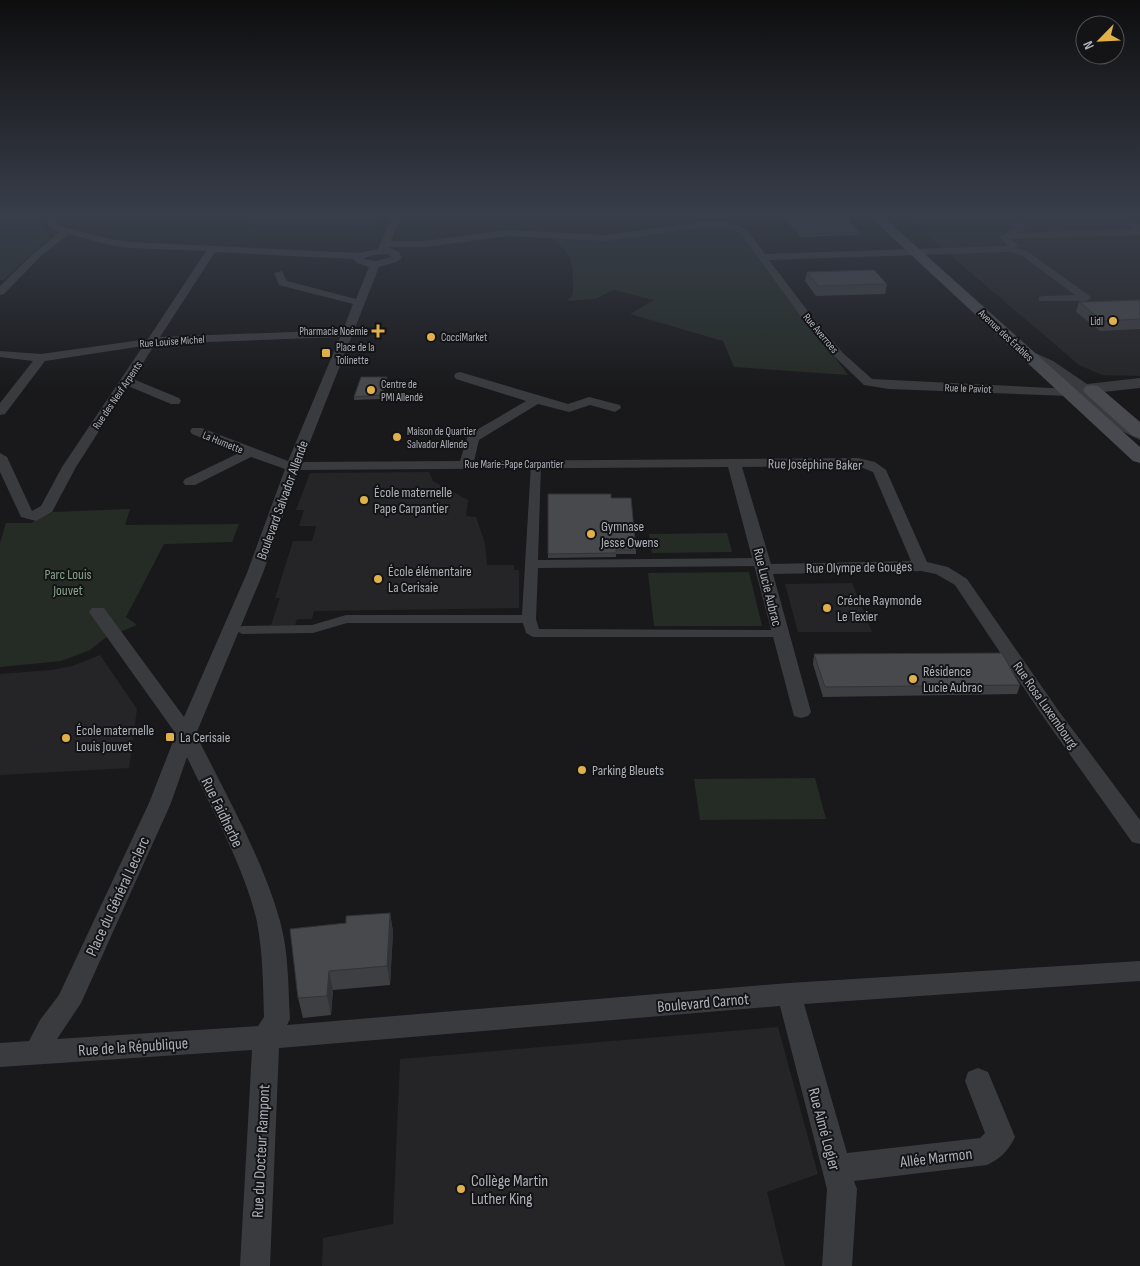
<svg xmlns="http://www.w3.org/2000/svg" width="1140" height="1266" font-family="'Sofia Sans Condensed',sans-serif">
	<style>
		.built { fill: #252527 }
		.green { fill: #252c26 }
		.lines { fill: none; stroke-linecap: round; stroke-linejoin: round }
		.pedestrian { fill: #3a3b3f; fill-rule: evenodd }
		.minor { fill: #3a3b3f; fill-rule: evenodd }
		.tertiary { fill: #3a3b3f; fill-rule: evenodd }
		.secondary { fill: #484a4f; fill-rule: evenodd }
		.wall { fill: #3e3f42 }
		.shaded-wall { fill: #323336 }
		.building { fill: #48494d; stroke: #323336 }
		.poi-dot { fill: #e0b14b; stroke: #141416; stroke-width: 2 }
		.labels { text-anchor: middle; stroke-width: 4; stroke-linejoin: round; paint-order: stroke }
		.far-poi-label { font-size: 11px; fill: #acb0b9; stroke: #141416; text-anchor: start }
		.far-street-label { font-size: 11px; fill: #acb0b9; stroke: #141416 }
		.street-label { font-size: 14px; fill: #acb0b9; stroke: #141416 }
		.poi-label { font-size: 14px; fill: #acb0b9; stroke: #141416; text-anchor: start }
		.park-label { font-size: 14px; fill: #86a288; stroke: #141416 }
		.near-street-label { font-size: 16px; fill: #acb0b9; stroke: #141416 }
		.near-poi-label { font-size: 16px; fill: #acb0b9; stroke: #141416; text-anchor: start }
	</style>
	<rect width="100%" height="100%" fill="#19191b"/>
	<!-- built -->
	<g class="built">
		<polygon points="224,213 383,213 376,230 246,233 252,219 219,219"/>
		<polygon points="901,213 1107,213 1140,232 1140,376 1102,375 1079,365"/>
		<polygon points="429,472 433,481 468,500 466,516 476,517 485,543 487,565 514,565 514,570 519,570 519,608 314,611 312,619 297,619 295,625 271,625 280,598 275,598 293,541 312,541 316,526 299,526 304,510 296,510 310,473"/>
		<polygon points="852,583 872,632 798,632 785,584"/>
		<polygon points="100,655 137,709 129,768 0,775 0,674 51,670 72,666"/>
		<polygon points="778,1027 818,1174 767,1192 785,1266 322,1266 323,1238 393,1224 400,1059"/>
	</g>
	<!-- green -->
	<g class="green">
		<polygon points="0,213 40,213 49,238 4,280 0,280"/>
		<path d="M722,225L740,231L848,375L734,367L723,341L630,314L654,300L614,290L595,299L567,301L573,294C573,266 575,255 551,238L599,240L695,226Z"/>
		<polygon points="130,509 125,525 239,524 232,542 164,544 126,617 137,625 105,638 90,650 61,661 0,667 0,543 6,523 31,523 53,512"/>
		<polygon points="727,533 732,552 652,553 649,534"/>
		<polygon points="749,572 762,626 654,626 648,573"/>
		<polygon points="815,778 826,819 700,820 694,779"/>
	</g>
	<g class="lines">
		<!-- pedestrian -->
		<polygon class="pedestrian" points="536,461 541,464 538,560 762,558 768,562 762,566 538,568 536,619 539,629 780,630 785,631 787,634 785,637 533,637 526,633 523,623 347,623 313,633 242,634 235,630 242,626 312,625 346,615 522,615 531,464"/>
		<!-- minor -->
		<path class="minor" d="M45,213H53L56,224L59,226L109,239L131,242L359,253L378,249L394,213H402L391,241H426L508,230L606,235L708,221L733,223L747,230L765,254L1006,246L1007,245L1000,238L1001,236L1016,227L1000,213H1009L1025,225V229L1018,233L1134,229L1109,213H1119L1140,225V235L1011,239L1018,245L1015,248L1027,251L1090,296L1091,298L1086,301H1039V297L1043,296L1075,295L1021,255L1008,252L769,260L813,318L843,353L872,379L1072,389L1074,392L1068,396L889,389L864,385L835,357L805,322L741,234L731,229L708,227L606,241L508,236L426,247H388L399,252L402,258L396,262L379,267L302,462L460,461L468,435L526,401L456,379L454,376L456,373L460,372L568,404L589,397L620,405L621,408L615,412L590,405L569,412L538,404L479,440L474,461L858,458L875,462L886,470L927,562L948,567L967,579L1058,710L1140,820V844L1132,842L1044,718L955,585L936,574L921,571L773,574L811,712L808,716L801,718L794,716L728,467L299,470L263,573L196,734C225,794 262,856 280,921C289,953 288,986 290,1019L287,1025L789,983L1140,961V981L804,1004L847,1153L980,1138L985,1133L965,1081L968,1072L978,1068L988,1072L1015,1137C1009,1150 1000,1159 987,1165L854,1181L857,1189L852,1266H822L827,1189L780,1006L279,1048L270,1266H240L252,1050L0,1067V1043L29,1041L40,1020L59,995L149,803L176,734L89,612L92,608H104L184,717L247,573L285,469L251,457L195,485H185L183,482L185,479L239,453L192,434L190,431L192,428H202L288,461L340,337L155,344L133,379L179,398L181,401L179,404H171L128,386L76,467L52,512L36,521L21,517L0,472V453L7,457L32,511L41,506L62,467L143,346L45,361L5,414L0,415V403L33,361L0,357V351L41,354L148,339L206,251L131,248L109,245L69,234L41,256L4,294L0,295V286L35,252L60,232L49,227ZM215,252L353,259L357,263L369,267L356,299L287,281L282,271L274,273L279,285L353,304L343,330L160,337ZM387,254L392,257L376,261L363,259L372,255ZM858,466L873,472L911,561L771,564L742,467ZM187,757C211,808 245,868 257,922C263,954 263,985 264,1017L258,1026L57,1039L81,1003L171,803Z"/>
		<!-- tertiary -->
		<polygon class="tertiary" points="1024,348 1053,361 1087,384 1140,378 1140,388 1103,392 1102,397 1095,399 1115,414 1140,428 1140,440 1103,422 1077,400 1075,397 1077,394 1072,393 1071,389 1043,367 1019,355 1017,352"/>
		<!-- secondary -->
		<g class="secondary">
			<polygon points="866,213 879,213 1140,447 1140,463 1133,461"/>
			<polygon points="1092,385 1098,386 1140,422 1140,438 1133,436 1086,394 1083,390 1086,386"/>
		</g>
	</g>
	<!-- wall -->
	<g class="wall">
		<polygon points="97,213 182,213 181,215 98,216"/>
		<polygon points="790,213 840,213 860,232 860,235 801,237 784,219 784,216 793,215"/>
		<polygon points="807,272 887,284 885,294 816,296 805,281"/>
		<polygon points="1140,300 1140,329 1100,331 1076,312 1079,302"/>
		<polygon points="387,381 381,399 354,400 354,397"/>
		<polygon points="548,494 611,498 636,550 636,554 616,554 616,557 548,558"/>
		<polygon points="814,654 1020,685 1017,694 823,697 813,664"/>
		<polygon points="390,913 393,932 390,985 333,990 331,1015 303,1018 298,998 346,923"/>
	</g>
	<!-- shaded-wall -->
	<g class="shaded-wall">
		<polygon points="387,377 387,381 381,399 381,395"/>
		<polygon points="390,913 393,932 390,985 387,966"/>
		<polygon points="329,971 333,990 331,1015 327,996"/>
	</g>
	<!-- building -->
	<g class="building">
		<polygon points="793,213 840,213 860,232 802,234 784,216 796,215"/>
		<polygon points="874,270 887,284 818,286 807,272"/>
		<polygon points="1140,300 1140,319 1103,321 1079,302"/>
		<polygon points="361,377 387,377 381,395 354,397"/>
		<polygon points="548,494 611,494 611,498 631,498 636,550 616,550 616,553 548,554"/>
		<polygon points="1002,653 1020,685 825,687 814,654"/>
		<polygon points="390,913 387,966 329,971 327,996 298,998 290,929 346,923 346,916"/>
	</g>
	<!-- sky -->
	<linearGradient id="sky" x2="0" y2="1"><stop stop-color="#0e0e0f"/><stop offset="0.55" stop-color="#383e4a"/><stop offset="1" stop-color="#383e4a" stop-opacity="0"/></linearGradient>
	<rect width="1140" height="390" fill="url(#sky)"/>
	<!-- markers -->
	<g class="poi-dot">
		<circle cx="1113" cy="321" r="5"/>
		<path d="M375.5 323.5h5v5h5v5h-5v5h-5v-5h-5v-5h5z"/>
		<circle cx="431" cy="337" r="5"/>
		<rect x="321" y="348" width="10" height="10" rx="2.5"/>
		<circle cx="371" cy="390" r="5"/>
		<circle cx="397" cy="437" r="5"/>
		<circle cx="364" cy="500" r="5"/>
		<circle cx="591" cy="534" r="5"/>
		<circle cx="378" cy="579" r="5"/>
		<circle cx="827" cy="608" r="5"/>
		<circle cx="913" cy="679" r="5"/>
		<rect x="165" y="732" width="10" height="10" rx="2.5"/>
		<circle cx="66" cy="738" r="5"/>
		<circle cx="582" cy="770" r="5"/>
		<circle cx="461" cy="1189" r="5"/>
	</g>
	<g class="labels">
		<!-- far-poi labels -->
		<g class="far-poi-label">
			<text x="1103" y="325" text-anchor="end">Lidl</text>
			<text x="368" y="335" text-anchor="end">Pharmacie Noémie</text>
			<text x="441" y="341">CocciMarket</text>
			<text x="336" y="351">Place de la<tspan x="336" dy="13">Tolinette</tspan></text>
			<text x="381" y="388">Centre de<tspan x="381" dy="13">PMI Allendé</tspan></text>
			<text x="407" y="435">Maison de Quartier<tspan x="407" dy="13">Salvador Allende</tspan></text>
		</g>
		<!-- far-street labels -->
		<g class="far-street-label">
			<text transform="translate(821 333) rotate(50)" y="4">Rue Averroes</text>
			<text transform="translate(1006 335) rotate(43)" y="4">Avenue des Érables</text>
			<text transform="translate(172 341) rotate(-4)" y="4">Rue Louise Michel</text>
			<text transform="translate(968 388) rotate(2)" y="4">Rue le Paviot</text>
			<text transform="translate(117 395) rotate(-56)" y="4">Rue des Neuf Arpents</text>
			<text transform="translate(223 442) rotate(22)" y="4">La Humette</text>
			<text x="514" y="468">Rue Marie-Pape Carpantier</text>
		</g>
		<!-- street labels -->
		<g class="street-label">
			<text transform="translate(815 464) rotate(1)" y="5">Rue Joséphine Baker</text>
			<text transform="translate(282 500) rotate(-70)" y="5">Boulevard Salvador Allende</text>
			<text transform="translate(859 567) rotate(-1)" y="5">Rue Olympe de Gouges</text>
			<text transform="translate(768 587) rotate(76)" y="5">Rue Lucie Aubrac</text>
			<text transform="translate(1046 705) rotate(55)" y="5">Rue Rosa Luxembourg</text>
		</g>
		<!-- poi labels -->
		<g class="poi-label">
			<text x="374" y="497">École maternelle<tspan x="374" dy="16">Pape Carpantier</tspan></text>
			<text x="601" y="531">Gymnase<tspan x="601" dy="16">Jesse Owens</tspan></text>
			<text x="388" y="576">École élémentaire<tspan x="388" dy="16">La Cerisaie</tspan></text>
			<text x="837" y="605">Créche Raymonde<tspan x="837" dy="16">Le Texier</tspan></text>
			<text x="923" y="676">Résidence<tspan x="923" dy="16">Lucie Aubrac</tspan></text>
			<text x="76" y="735">École maternelle<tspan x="76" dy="16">Louis Jouvet</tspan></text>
			<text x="180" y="742">La Cerisaie</text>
			<text x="592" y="775">Parking Bleuets</text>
		</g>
		<!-- park labels -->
		<g class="park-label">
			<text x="68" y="579">Parc Louis<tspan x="68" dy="16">Jouvet</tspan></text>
		</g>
		<!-- near-street labels -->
		<g class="near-street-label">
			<text transform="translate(223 812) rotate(64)" y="6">Rue Faidherbe</text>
			<text transform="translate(117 896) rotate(-65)" y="6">Place du Général Leclerc</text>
			<text transform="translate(703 1002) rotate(-5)" y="6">Boulevard Carnot</text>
			<text transform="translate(133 1046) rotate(-4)" y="6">Rue de la République</text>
			<text transform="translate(825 1129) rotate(75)" y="6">Rue Aimé Logier</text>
			<text transform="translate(260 1151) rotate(-87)" y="6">Rue du Docteur Rampont</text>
			<text transform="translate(936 1157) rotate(-7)" y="6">Allée Marmon</text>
		</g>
		<!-- near-poi labels -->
		<g class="near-poi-label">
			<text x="471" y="1186">Collège Martin<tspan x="471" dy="18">Luther King</tspan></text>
		</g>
	</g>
	<!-- north arrow -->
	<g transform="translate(1100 40) rotate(246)"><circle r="24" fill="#141416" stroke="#515257"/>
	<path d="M0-4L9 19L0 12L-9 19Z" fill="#e0b14b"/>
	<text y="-8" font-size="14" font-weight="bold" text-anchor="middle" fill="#acb0b9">N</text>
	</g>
</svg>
